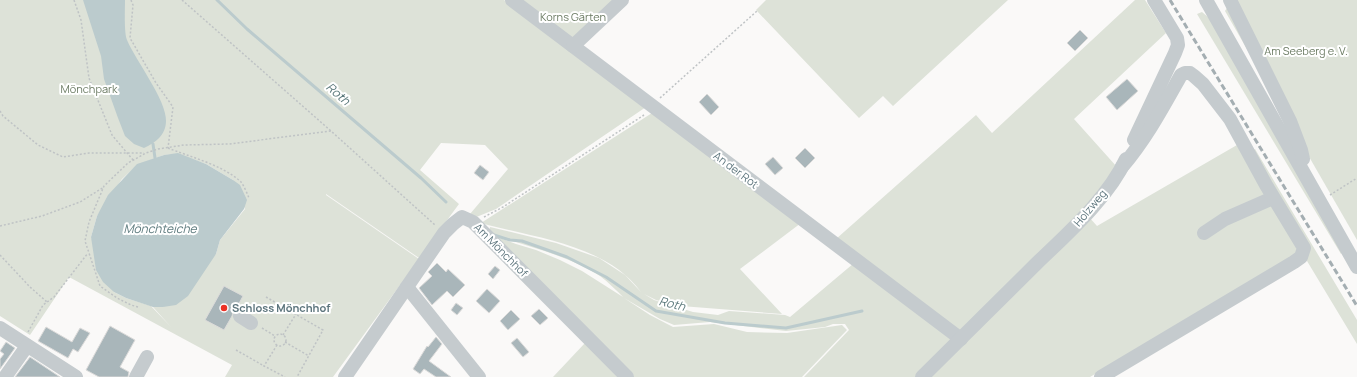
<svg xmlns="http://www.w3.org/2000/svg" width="1357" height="377" font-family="Manrope,sans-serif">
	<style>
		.green { fill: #dde2d8; fill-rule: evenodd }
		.water { fill: #bbcbcd }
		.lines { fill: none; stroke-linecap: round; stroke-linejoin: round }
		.stream { stroke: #bbcbcd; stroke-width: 3 }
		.building { fill: #a9b6ba; stroke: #dcdbda }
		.path { stroke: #bfc3c5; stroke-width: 1.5; stroke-dasharray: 2 2; stroke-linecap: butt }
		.minor { stroke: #c5cbce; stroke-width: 14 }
		.rail { stroke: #a4aeb2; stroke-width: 3; stroke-dasharray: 6 3; stroke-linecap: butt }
		.poi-dot { fill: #ec3125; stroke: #fff; stroke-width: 1.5 }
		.labels { text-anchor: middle; stroke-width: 4; stroke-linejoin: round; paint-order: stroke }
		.park-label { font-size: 11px; fill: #6b7b63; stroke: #fff }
		.street-label { font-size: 11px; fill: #5e767e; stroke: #fff }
		.poi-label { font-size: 11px; font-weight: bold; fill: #5e767e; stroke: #fff; text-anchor: start }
		.water-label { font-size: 12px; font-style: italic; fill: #5e7b7e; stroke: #fff }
	</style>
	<rect width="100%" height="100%" fill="#faf9f8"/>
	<!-- green -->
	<g class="green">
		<path d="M0,0H504L646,107L496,209L474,218L470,214L508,169L485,145L441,143L420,170L459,204L419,258L326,194V195L419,259L333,377H225L232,365L69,277L30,335L0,316ZM178,154L206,164L233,180L245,209L220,240L216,254L163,307H153L171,327L151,306L126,298L114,292L91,237L97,216L122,179L137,165L164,155Z"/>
		<polygon points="521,0 619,0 575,41"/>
		<polygon points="766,0 1008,0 893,106 883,96 859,118 756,10"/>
		<path d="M1135,0H1145L1166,33L1074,119L1117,167L1089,217L1097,226L1237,145L1301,252L1090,377H804L849,330L845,324H833L825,327L786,331L710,322L674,325L660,319L624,298L650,315L673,327L714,324L747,332L787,333L842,325L847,330L802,377H630L489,234L516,244L536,250L560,260L582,271L623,297C616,290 608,282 600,276C566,254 526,247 489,233L490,227L556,243L599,258L625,275L641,292C606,244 534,238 481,223L652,113L801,223L740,269L782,314L681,306L656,300L644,294L654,300L693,312L718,315L729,311L785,315L790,317L860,258L836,239L976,115L992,133Z"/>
		<polygon points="1232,0 1357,0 1357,240 1225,11"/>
		<polygon points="1202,12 1214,22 1344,250 1341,254 1197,14"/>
		<polygon points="1255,149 1357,320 1357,344 1307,261 1307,255 1250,152"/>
		<polygon points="585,343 618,377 553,377"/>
	</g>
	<!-- water -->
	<g class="water">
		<path d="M83,0H125C125,10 124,32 127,40C136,61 167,101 166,121C166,135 155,143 144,148L134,144L125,136L118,118L104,79L101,56Z"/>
		<polygon points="178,153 206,164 233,180 240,185 247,200 244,209 220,240 216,254 188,296 176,305 163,307 153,307 126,298 114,292 103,282 96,270 91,237 97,216 108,195 137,164 164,155"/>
	</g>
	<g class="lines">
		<!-- stream -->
		<g class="stream">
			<polyline points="217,0 247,29 421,178 446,202"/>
			<polyline points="153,144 155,158"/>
			<polyline points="494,235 510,240 522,241 567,257 606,277 656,311 725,323 786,328 862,311"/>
		</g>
	</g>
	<!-- building -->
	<g class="building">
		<polygon points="1080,30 1088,38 1075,51 1067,43"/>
		<polygon points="1127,79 1138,91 1117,110 1106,97"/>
		<polygon points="707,94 719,107 711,115 699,102"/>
		<polygon points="805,148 815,158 805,168 795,158"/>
		<polygon points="773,157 783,168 775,175 765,164"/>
		<polygon points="480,165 489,172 483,180 474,173"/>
		<polygon points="437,263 446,272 448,269 465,285 453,297 447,291 432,305 419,288 432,276 428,272"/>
		<polygon points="495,266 500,270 493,279 488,274"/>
		<polygon points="224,286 243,296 236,309 233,312 232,316 224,330 205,320"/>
		<polygon points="487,289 500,301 489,313 476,301"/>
		<polygon points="456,303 463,308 457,315 451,310"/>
		<polygon points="539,309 548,318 540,325 531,316"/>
		<polygon points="511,310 520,319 508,330 500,321"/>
		<polygon points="110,326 135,340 120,367 129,372 128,377 99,377 86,370"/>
		<polygon points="46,327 72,342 80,328 90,333 78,352 73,349 68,358 38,341"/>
		<polygon points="436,337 442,344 429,361 451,377 436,377 424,369 420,374 413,369 427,346 428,347"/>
		<polygon points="517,338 529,352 523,357 511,343"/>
		<polygon points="6,342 15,348 0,369 0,359 4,354 0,351"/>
		<polygon points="30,357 60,377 15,377"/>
	</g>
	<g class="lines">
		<!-- path -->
		<g class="path">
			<polyline points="74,0 81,20 89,78 112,135 133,160"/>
			<polyline points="131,0 133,5 130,38 156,83 173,107 168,148"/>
			<polyline points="182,0 331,131 435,225"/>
			<polyline points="660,98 757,11"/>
			<polyline points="0,111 3,116 38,145 63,157 89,153 144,153"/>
			<path d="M168,148C190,157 223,165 241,182C244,186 247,193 249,198"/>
			<polyline points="1330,195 1357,178"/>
			<polyline points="484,217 503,207 644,115"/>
			<polyline points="0,226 42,216 80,202 104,187"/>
			<polyline points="0,255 30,287 47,302"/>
			<polyline points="266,297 323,330 297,377"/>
			<polyline points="138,307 131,305 117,298 100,286 85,241 89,222 104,186 128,163 146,153 158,149 184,145 229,144 331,131"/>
			<polyline points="262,328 275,336"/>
			<polyline points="28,332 43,305 54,297 88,253"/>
			<circle cx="280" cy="340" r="6"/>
			<polyline points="283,335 296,314"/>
			<polyline points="285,342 309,356"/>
			<polyline points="277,345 264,366 285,377"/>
			<polyline points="236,350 264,366"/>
		</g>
		<!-- minor -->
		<g class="minor">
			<polyline points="512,0 961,339"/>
			<polyline points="1206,0 1357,267"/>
			<polyline points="1230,0 1290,121 1301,150 1303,159"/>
			<polyline points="573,46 622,0"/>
			<polyline points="1134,140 1175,53 1178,45 1177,38 1154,0"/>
			<polyline points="1204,233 1225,219 1273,198"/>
			<polyline points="407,287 479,377"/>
			<polyline points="240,316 251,323"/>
			<polyline points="0,328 76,377"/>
			<polyline points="5,377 27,346"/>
			<polyline points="136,377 147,357"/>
			<polyline points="345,377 444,233 453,224 462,217 473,222 627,377"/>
			<path d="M922,377C960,339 999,301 1037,263C1068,233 1108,198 1126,159"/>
			<path d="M1101,377L1294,262L1301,257L1304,248L1266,185L1230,119L1203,84L1194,76L1190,73H1185L1181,75C1163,107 1146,139 1122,167"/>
		</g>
		<!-- rail -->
		<polyline class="rail" points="1170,0 1357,306"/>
	</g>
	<!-- markers -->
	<circle class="poi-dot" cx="224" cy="308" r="4"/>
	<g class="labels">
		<!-- park labels -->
		<g class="park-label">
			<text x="573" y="21">Korns Gärten</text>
			<text x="1306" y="55">Am Seeberg e. V.</text>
			<text x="89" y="93">Mönchpark</text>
		</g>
		<!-- street labels -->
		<g class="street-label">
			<text transform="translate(736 170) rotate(37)" y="4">An der Rot</text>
			<text transform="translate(1090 208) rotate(-50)" y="4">Holzweg</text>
			<text transform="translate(501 250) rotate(45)" y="4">Am Mönchhof</text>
		</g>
		<!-- poi labels -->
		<g class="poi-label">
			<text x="232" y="312">Schloss Mönchhof</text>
		</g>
		<!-- water labels -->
		<g class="water-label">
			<text transform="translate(338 94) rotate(41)" y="4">Roth</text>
			<text x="160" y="233">Mönchteiche</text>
			<text transform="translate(672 304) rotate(14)" y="4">Roth</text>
		</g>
	</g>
</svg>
